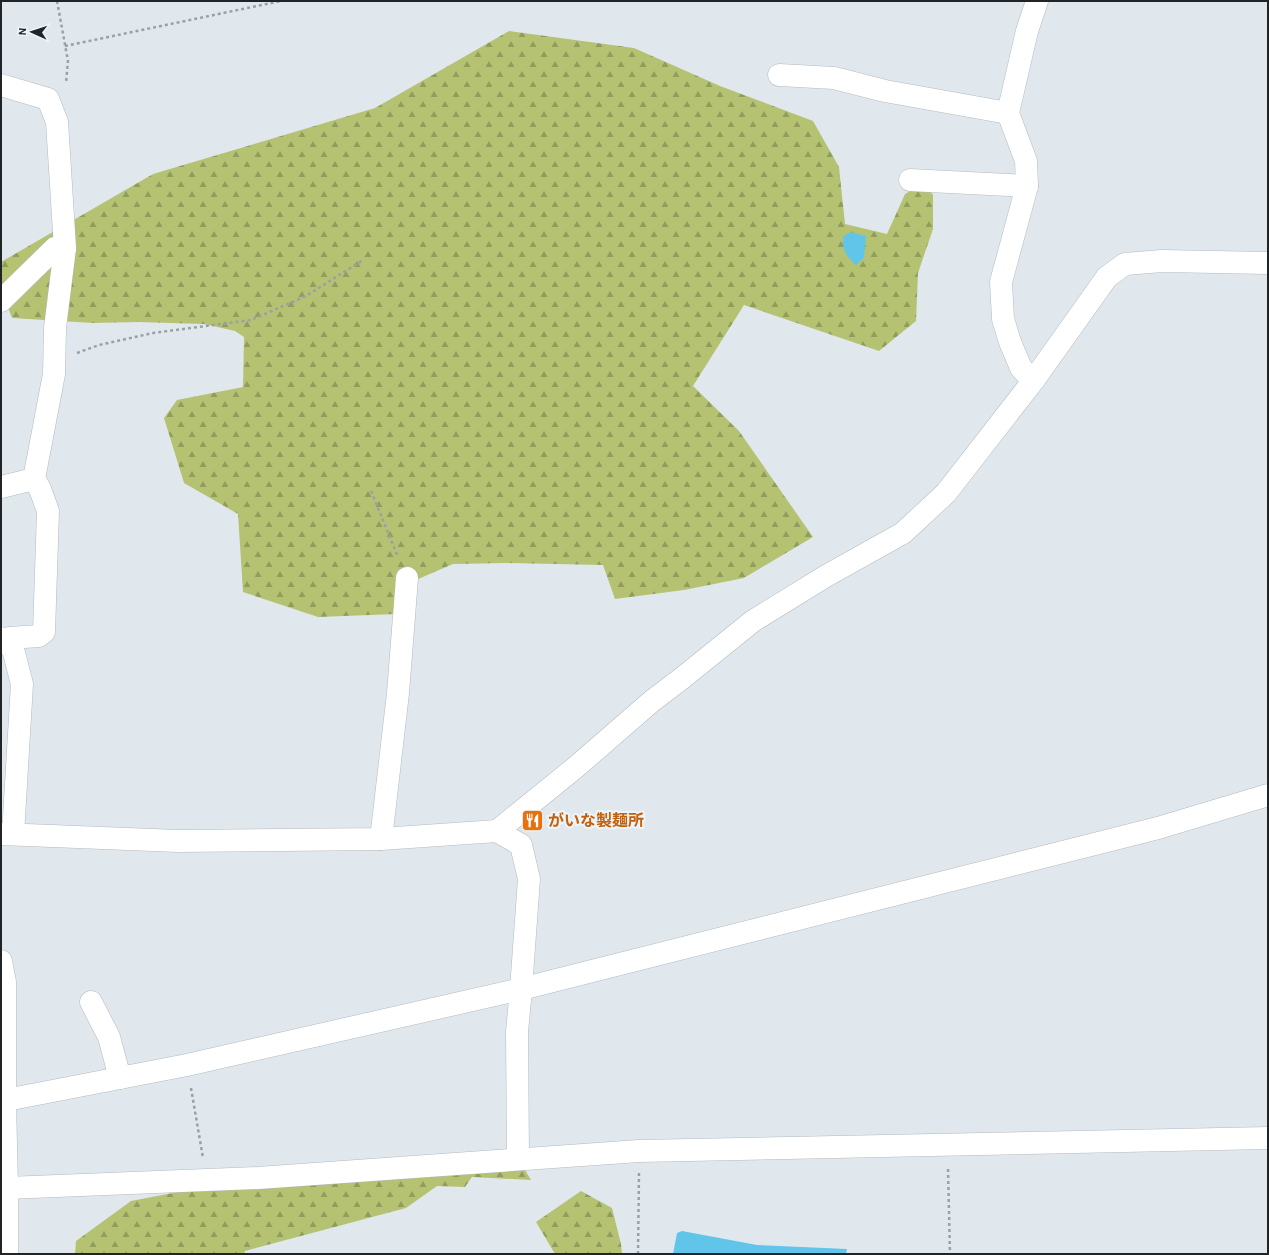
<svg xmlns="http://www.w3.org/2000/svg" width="1269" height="1255" font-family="'Alegreya Sans','Noto Sans JP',sans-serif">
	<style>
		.forest { fill: url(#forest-firs) }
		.water { fill: #61c5ea }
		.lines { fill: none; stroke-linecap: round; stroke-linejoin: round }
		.minor-casing { stroke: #b3bac0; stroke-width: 23 }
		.tertiary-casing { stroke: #b3bac0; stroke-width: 23 }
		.path { stroke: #9aa0a5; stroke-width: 2.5; stroke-dasharray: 3 3; stroke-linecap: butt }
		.minor { stroke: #fff; stroke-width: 22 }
		.tertiary { stroke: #fff; stroke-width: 22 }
		.labels { text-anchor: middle; stroke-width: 4; stroke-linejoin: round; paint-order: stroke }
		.food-label { font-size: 16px; font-weight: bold; fill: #c56008; stroke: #edf5fb; text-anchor: start }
	</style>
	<defs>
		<pattern id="forest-firs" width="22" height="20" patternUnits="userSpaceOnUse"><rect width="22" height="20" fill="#b4c272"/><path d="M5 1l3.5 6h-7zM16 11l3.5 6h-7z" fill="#929d5d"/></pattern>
	</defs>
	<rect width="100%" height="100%" fill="#e0e8ee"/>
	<!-- forest -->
	<g class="forest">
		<polygon points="509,31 634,48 720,86 813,121 839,167 845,224 887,234 905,194 923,183 933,195 933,229 918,273 916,321 879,351 744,305 693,386 739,431 813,537 744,578 684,590 615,599 603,565 505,563 453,564 409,583 396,614 318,617 243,592 238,514 184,483 164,418 177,400 243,387 244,337 235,331 204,324 138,322 93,323 12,318 1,289 1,262 153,174 375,108"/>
		<polygon points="522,1165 531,1180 472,1177 465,1187 437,1186 406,1208 245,1251 244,1254 75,1254 76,1241 131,1201 209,1186"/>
		<polygon points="581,1191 612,1208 621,1244 622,1254 555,1254 536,1222"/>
	</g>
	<!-- water -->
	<g class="water">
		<path d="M850,232L866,236L864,258L856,265C847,257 842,251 843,237Z"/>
		<polygon points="682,1231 757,1245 847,1249 846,1254 673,1254 677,1233"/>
	</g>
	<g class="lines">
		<defs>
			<g id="minor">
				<polyline points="779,75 834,78 885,91 1008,113"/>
				<polyline points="1,85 48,99 57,122 65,248 55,328 54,374 34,479 1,487"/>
				<polyline points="910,180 1027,186"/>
				<polyline points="1,301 55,248 65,248"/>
				<polyline points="1033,381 1021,368 1010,342 1003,319 1001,282 1027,186 1026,161 1008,113 1027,31 1037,1"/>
				<polyline points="1,638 13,649 22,684 13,834"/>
				<polyline points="6,643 9,638 39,636 44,632 48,511 40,489 34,479"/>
				<polyline points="497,831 521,845 529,879 521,989 517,1032 518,1159"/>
				<polyline points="1,834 178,841 381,839 497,831 576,767 652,701 681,679 753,621 826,576 903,533 946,493 1033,381 1107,277 1125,264 1162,261 1268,263"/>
				<polyline points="381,839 398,693 407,578"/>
				<polyline points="1,961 5,982 5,1101 7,1188 7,1254"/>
				<polyline points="91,1002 109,1037 120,1078"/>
				<polyline points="7,1188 258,1178 639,1151 1268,1138"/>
			</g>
			<polyline id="tertiary" points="1,1101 187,1065 521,989 1158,828 1268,795"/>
		</defs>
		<!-- minor casing -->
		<use href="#minor" class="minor-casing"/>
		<!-- tertiary casing -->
		<use href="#tertiary" class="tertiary-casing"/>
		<!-- path -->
		<g class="path">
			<polyline points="57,1 68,61 66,83"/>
			<polyline points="65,46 281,1"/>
			<polyline points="77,353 99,345 153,333 251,320 306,296 363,260"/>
			<polyline points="371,491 398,557"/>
			<polyline points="191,1088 203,1158"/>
			<polyline points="948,1169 950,1254"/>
			<polyline points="638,1254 639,1173"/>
		</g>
		<!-- minor -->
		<use href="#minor" class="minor"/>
		<!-- tertiary -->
		<use href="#tertiary" class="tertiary"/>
	</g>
	<!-- icons -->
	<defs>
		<symbol id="restaurant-square" viewBox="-11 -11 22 22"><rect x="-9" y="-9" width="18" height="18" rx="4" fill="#e8710a" stroke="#edf5fb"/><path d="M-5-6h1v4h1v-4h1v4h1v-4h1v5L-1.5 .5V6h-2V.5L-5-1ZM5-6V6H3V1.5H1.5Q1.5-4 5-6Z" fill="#fff"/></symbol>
	</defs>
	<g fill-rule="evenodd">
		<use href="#restaurant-square" x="520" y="808" width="25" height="25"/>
	</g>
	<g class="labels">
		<!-- food labels -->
		<g class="food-label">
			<text x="548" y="826">がいな製麺所</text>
		</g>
	</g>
	<!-- border -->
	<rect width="1269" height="1255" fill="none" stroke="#212426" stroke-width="4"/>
	<!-- north arrow -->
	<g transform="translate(32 32) rotate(273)" stroke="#edf5fb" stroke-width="3" paint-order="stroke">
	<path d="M0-3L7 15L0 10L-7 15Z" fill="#212426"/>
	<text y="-6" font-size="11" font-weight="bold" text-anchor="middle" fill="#212426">N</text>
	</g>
</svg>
